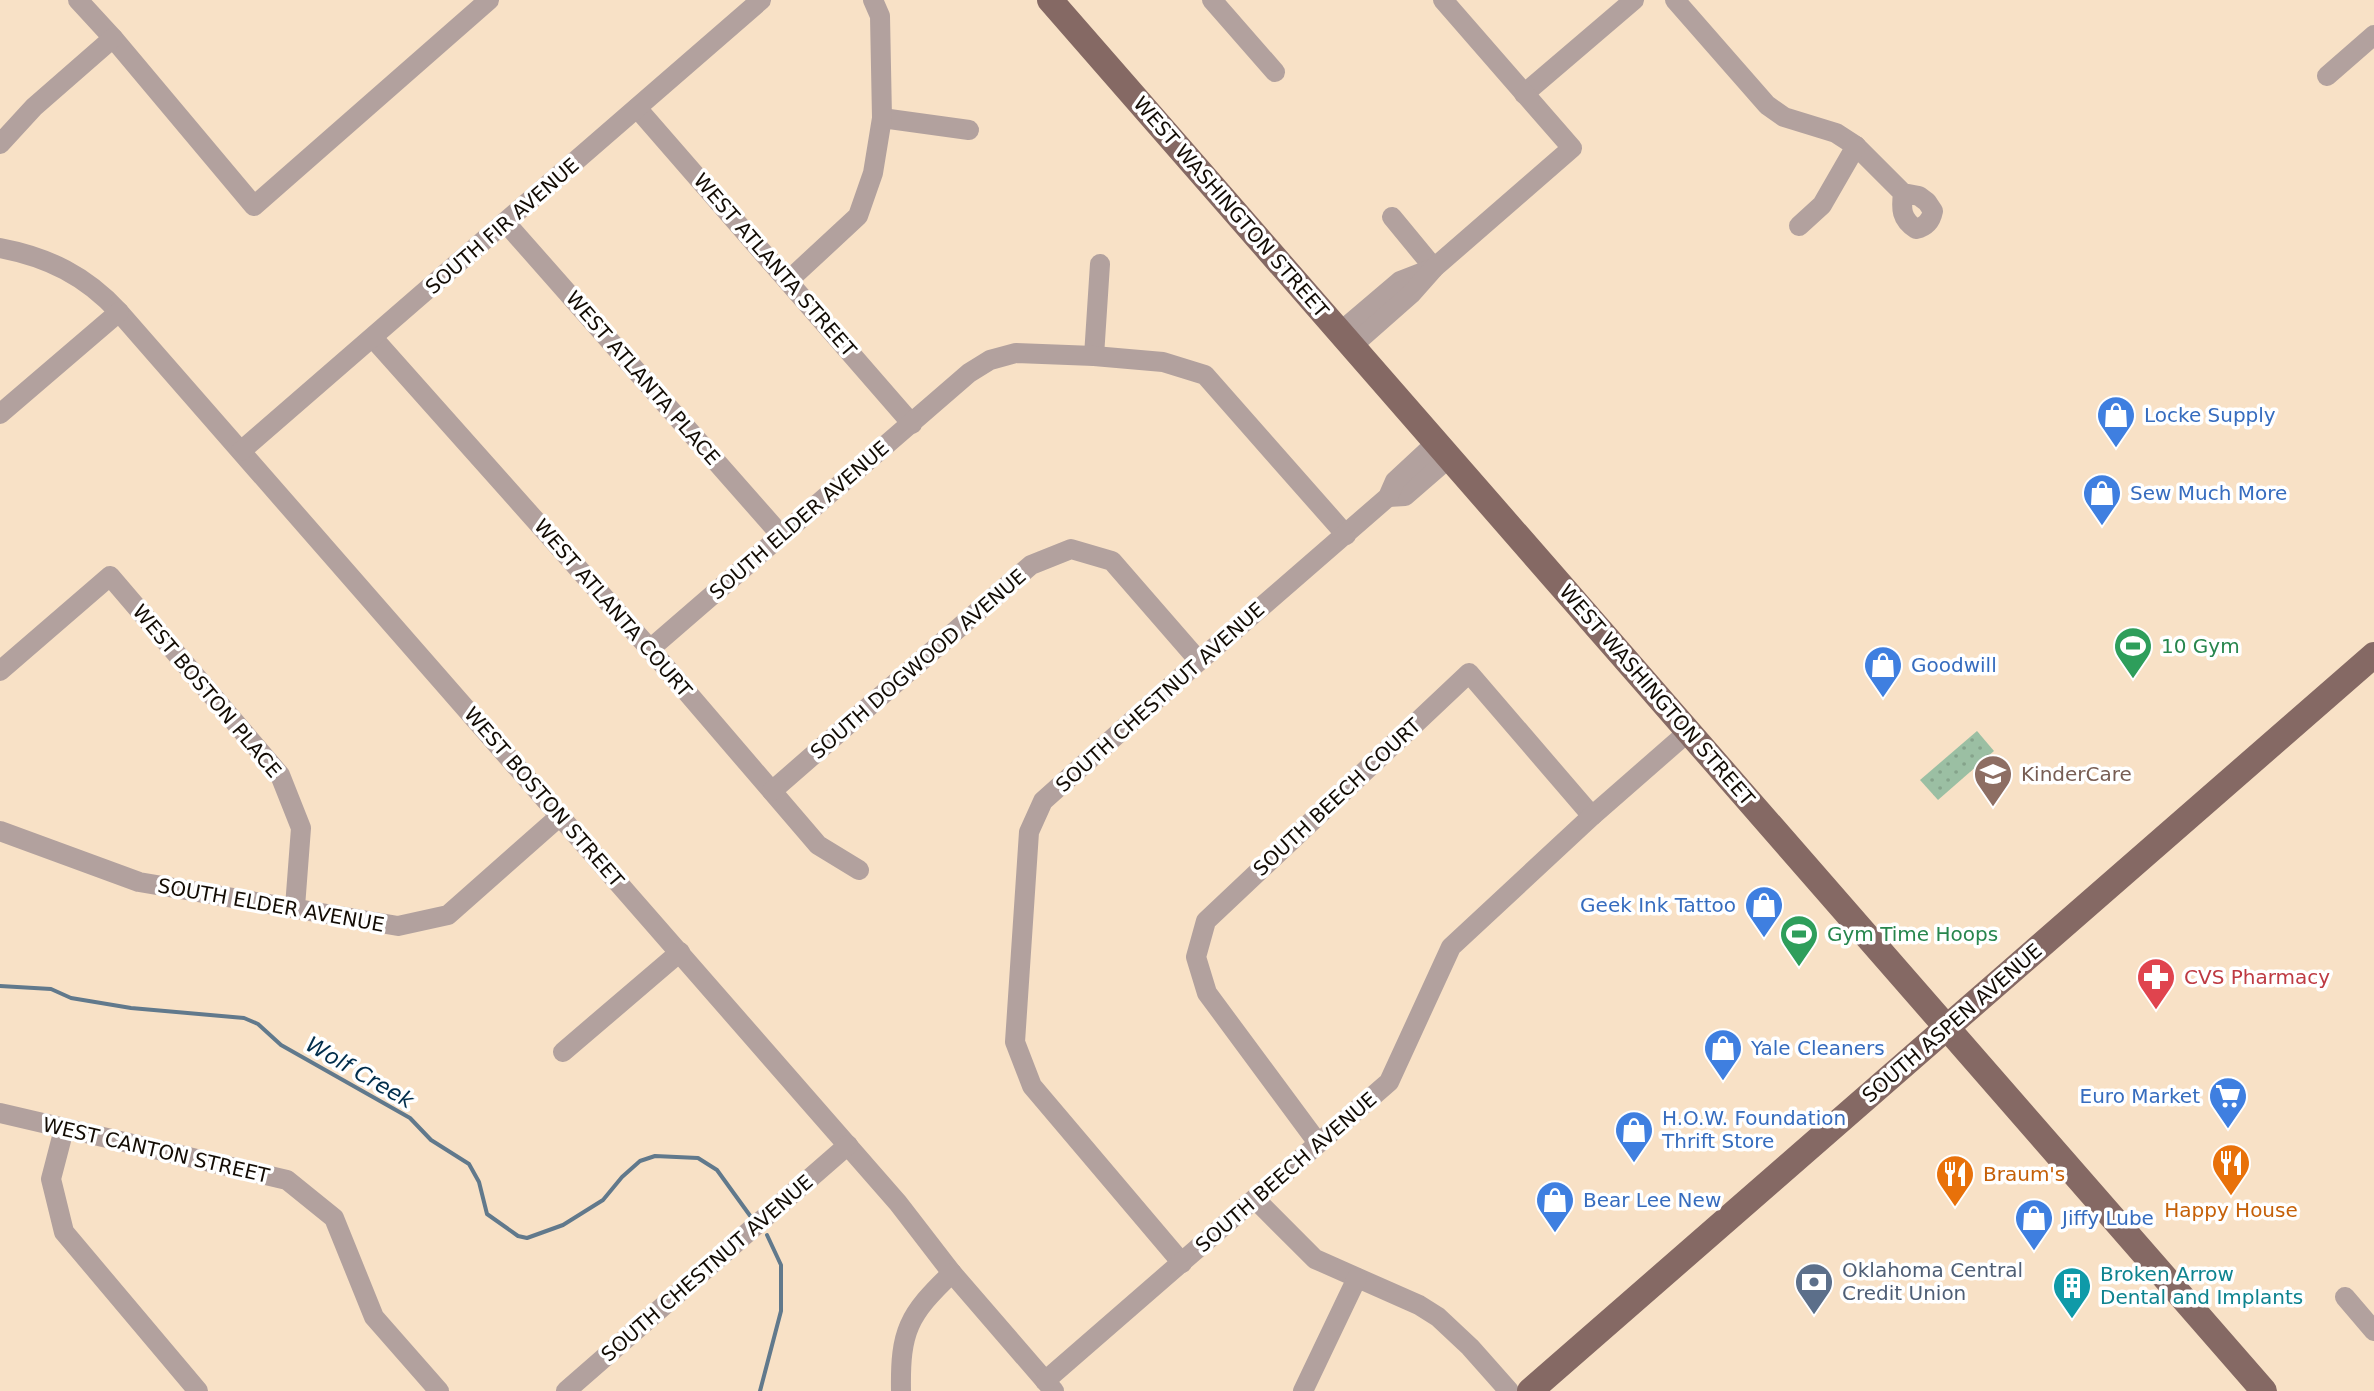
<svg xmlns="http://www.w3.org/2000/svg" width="2374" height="1391" font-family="'DejaVu Sans',sans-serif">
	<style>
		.park { fill: url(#park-dots) }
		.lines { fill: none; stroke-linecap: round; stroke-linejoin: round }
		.stream { stroke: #61798c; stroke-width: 4 }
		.minor { stroke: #b2a19e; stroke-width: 20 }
		.major { stroke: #856964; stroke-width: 26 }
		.labels { text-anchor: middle; stroke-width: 7; stroke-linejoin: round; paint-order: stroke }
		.street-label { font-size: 20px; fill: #130c04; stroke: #fff }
		.shop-label { font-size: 20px; fill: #366cbe; stroke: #fff; text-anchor: start }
		.leisure-label { font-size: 20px; fill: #27864d; stroke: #fff; text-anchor: start }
		.education-label { font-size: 20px; fill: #785e54; stroke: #fff; text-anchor: start }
		.health-label { font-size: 20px; fill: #be3a42; stroke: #fff; text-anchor: start }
		.food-label { font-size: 20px; fill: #c56008; stroke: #fff; text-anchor: start }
		.service-label { font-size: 20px; fill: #4e5e75; stroke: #fff; text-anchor: start }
		.culture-label { font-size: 20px; fill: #0d838f; stroke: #fff; text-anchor: start }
		.water-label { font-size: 22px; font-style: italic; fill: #002d4b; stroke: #fff }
	</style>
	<defs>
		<pattern id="park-dots" width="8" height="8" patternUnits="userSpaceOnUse" patternTransform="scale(2)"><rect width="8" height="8" fill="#9bbfa3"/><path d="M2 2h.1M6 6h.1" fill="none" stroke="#85a38b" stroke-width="1.8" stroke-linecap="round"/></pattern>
	</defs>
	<rect width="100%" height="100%" fill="#f8e1c6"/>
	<!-- park -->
	<polygon class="park" points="1977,731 1994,751 1938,800 1920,780"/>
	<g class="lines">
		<!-- stream -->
		<g class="stream">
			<polyline points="0,986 51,989 71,998 131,1008 244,1018 258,1024 281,1045 410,1118 431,1140 469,1164 479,1182 487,1214 518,1236 527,1238 563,1225 603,1200 622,1177 640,1161 655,1156 698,1158 717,1170 751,1217"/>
			<polyline points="760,1391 781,1311 781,1265 767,1235"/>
		</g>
		<!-- minor -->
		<g class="minor">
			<polyline points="78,0 113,38 254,206 489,0"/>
			<polyline points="1212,0 1275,72"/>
			<path d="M1675,0L1767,105L1784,117L1836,133L1856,146L1903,193L1919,196L1927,202L1933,211C1931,221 1925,227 1916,229C1901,219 1901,209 1903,193"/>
			<polyline points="2327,76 2374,35"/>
			<polyline points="1524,94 1634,0"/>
			<polyline points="637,108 912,424"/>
			<polyline points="882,118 969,130"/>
			<polyline points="0,144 34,107 113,38"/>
			<polyline points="1392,217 1434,268"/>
			<polyline points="506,223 780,534"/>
			<polyline points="1799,226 1822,205 1856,146"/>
			<path d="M0,248C48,257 86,276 119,312L898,1203L952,1273L1054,1391"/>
			<polyline points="789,280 858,216 873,173 882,118 880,16 873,0"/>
			<polyline points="1340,332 1400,281 1431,269"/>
			<polyline points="373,338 650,649 818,845 859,870"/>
			<polyline points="1352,346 1411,294 1434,268 1572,148 1443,0"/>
			<polyline points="1094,356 1100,264"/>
			<polyline points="0,414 119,312"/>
			<polyline points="241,451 761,0"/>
			<polyline points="1388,497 1405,496 1450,457"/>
			<polyline points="650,649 969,373 990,360 1016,353 1094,356 1163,362 1205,375 1346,535"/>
			<polyline points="0,671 110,576 280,775 301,828 295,907"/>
			<polyline points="772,791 1031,565 1071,549 1112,561 1199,661"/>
			<polyline points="0,831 139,882 398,926 448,915 560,816"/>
			<polyline points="563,1052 680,952"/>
			<polyline points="0,1113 287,1180 334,1218 374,1317 439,1391"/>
			<polyline points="64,1129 51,1179 64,1232 198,1391"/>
			<polyline points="1318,1143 1207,993 1196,957 1206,921 1469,673 1592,816"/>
			<polyline points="1255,1199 1315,1259 1419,1305 1438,1317 1470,1347 1509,1391"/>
			<polyline points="1182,1263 1032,1086 1015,1042 1029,832 1043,801 1199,661 1388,497 1395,481 1437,442"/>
			<polyline points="2345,1297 2374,1331"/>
			<polyline points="1045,1381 1389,1082 1451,947 1592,816 1688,732"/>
			<polyline points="566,1391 848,1145"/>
			<path d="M901,1391C900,1331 908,1315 952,1273"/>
			<polyline points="1303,1391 1357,1278"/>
		</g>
		<!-- major -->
		<g class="major">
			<polyline points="1050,0 2264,1391"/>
			<polyline points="1530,1391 2374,655"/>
		</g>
	</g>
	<!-- icons -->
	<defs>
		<symbol id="shop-pin" viewBox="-11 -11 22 30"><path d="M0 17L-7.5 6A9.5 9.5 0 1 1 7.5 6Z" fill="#3f7fe0" stroke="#fff"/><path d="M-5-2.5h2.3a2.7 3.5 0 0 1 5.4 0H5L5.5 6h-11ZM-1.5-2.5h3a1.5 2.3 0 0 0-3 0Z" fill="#fff"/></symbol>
		<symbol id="stadium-pin" viewBox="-11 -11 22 30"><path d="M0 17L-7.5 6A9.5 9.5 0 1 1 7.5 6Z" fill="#2e9e5b" stroke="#fff"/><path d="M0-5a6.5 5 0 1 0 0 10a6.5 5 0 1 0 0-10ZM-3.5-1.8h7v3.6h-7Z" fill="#fff"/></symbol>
		<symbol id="school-pin" viewBox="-11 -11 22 30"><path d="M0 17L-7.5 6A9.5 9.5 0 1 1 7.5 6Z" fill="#8d6e63" stroke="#fff"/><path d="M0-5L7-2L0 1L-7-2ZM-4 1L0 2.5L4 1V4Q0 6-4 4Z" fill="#fff"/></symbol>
		<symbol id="pharmacy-pin" viewBox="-11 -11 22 30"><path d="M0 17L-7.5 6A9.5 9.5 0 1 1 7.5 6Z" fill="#e0444e" stroke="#fff"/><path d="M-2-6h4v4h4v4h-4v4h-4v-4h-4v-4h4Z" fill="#fff"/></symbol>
		<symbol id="supermarket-pin" viewBox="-11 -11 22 30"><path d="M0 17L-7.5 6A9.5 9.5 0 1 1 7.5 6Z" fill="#3f7fe0" stroke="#fff"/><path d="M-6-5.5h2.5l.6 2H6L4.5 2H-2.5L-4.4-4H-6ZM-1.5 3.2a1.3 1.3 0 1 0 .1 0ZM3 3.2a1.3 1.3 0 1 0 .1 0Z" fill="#fff"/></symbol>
		<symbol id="restaurant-pin" viewBox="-11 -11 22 30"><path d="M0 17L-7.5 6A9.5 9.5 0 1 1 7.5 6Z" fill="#e8710a" stroke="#fff"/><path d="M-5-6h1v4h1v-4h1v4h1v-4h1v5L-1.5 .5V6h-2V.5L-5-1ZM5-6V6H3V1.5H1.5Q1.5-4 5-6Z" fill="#fff"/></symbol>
		<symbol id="bank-pin" viewBox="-11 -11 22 30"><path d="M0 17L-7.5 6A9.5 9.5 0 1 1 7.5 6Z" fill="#5c6f8a" stroke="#fff"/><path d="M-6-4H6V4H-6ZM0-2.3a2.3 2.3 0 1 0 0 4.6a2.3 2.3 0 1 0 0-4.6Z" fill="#fff"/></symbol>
		<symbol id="building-pin" viewBox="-11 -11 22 30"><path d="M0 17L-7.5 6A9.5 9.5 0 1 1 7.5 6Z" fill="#0f9aa8" stroke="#fff"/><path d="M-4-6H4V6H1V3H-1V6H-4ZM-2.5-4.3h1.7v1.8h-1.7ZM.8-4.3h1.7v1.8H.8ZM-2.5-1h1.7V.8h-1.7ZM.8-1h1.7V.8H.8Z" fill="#fff"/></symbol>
	</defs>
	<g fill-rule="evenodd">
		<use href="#shop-pin" x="2094" y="393" width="44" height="60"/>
		<use href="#shop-pin" x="2080" y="471" width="44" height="60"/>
		<use href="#stadium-pin" x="2111" y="624" width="44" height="60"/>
		<use href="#shop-pin" x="1861" y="643" width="44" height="60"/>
		<use href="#school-pin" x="1971" y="752" width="44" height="60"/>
		<use href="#shop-pin" x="1742" y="883" width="44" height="60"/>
		<use href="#stadium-pin" x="1777" y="912" width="44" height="60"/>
		<use href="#pharmacy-pin" x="2134" y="955" width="44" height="60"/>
		<use href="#shop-pin" x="1701" y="1026" width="44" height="60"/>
		<use href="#supermarket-pin" x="2206" y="1074" width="44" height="60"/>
		<use href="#shop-pin" x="1612" y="1108" width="44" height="60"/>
		<use href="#restaurant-pin" x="2209" y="1141" width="44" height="60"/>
		<use href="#restaurant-pin" x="1933" y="1152" width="44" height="60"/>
		<use href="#shop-pin" x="1533" y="1178" width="44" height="60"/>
		<use href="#shop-pin" x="2012" y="1196" width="44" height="60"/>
		<use href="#bank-pin" x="1792" y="1260" width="44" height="60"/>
		<use href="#building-pin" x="2050" y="1264" width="44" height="60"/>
	</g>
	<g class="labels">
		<!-- street labels -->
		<g class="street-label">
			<text transform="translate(1231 207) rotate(49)" y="7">WEST WASHINGTON STREET</text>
			<text transform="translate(502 226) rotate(-41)" y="7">SOUTH FIR AVENUE</text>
			<text transform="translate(775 265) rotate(49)" y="7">WEST ATLANTA STREET</text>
			<text transform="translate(643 378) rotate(49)" y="7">WEST ATLANTA PLACE</text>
			<text transform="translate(799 520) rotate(-41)" y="7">SOUTH ELDER AVENUE</text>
			<text transform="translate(613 608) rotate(49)" y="7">WEST ATLANTA COURT</text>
			<text transform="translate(918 664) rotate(-41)" y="7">SOUTH DOGWOOD AVENUE</text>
			<text transform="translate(207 691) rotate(50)" y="7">WEST BOSTON PLACE</text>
			<text transform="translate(1657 695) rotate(49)" y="7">WEST WASHINGTON STREET</text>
			<text transform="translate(1160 697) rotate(-42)" y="7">SOUTH CHESTNUT AVENUE</text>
			<text transform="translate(544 797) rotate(49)" y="7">WEST BOSTON STREET</text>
			<text transform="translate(1337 797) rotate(-43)" y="7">SOUTH BEECH COURT</text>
			<text transform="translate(271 905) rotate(10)" y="7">SOUTH ELDER AVENUE</text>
			<text transform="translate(1952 1023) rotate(-41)" y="7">SOUTH ASPEN AVENUE</text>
			<text transform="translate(156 1150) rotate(13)" y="7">WEST CANTON STREET</text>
			<text transform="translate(1286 1172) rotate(-41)" y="7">SOUTH BEECH AVENUE</text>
			<text transform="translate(707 1268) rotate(-41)" y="7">SOUTH CHESTNUT AVENUE</text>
		</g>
		<!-- shop labels -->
		<g class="shop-label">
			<text x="2144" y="422">Locke Supply</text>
			<text x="2130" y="500">Sew Much More</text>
			<text x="1911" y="672">Goodwill</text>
			<text x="1736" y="912" text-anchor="end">Geek Ink Tattoo</text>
			<text x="1751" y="1055">Yale Cleaners</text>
			<text x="2200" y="1103" text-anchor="end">Euro Market</text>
			<text x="1662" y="1125">H.O.W. Foundation<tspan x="1662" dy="23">Thrift Store</tspan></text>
			<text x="1583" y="1207">Bear Lee New</text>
			<text x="2062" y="1225">Jiffy Lube</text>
		</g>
		<!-- leisure labels -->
		<g class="leisure-label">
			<text x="2161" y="653">10 Gym</text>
			<text x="1827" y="941">Gym Time Hoops</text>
		</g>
		<!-- education labels -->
		<g class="education-label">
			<text x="2021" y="781">KinderCare</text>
		</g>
		<!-- health labels -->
		<g class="health-label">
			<text x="2184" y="984">CVS Pharmacy</text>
		</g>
		<!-- food labels -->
		<g class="food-label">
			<text x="1983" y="1181">Braum's</text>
			<text x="2231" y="1217" text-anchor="middle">Happy House</text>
		</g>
		<!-- service labels -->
		<g class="service-label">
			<text x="1842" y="1277">Oklahoma Central<tspan x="1842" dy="23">Credit Union</tspan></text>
		</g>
		<!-- culture labels -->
		<g class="culture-label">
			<text x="2100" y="1281">Broken Arrow<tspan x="2100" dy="23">Dental and Implants</tspan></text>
		</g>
		<!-- water labels -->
		<g class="water-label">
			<text transform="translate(360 1072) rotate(30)" y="8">Wolf Creek</text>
		</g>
	</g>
</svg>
